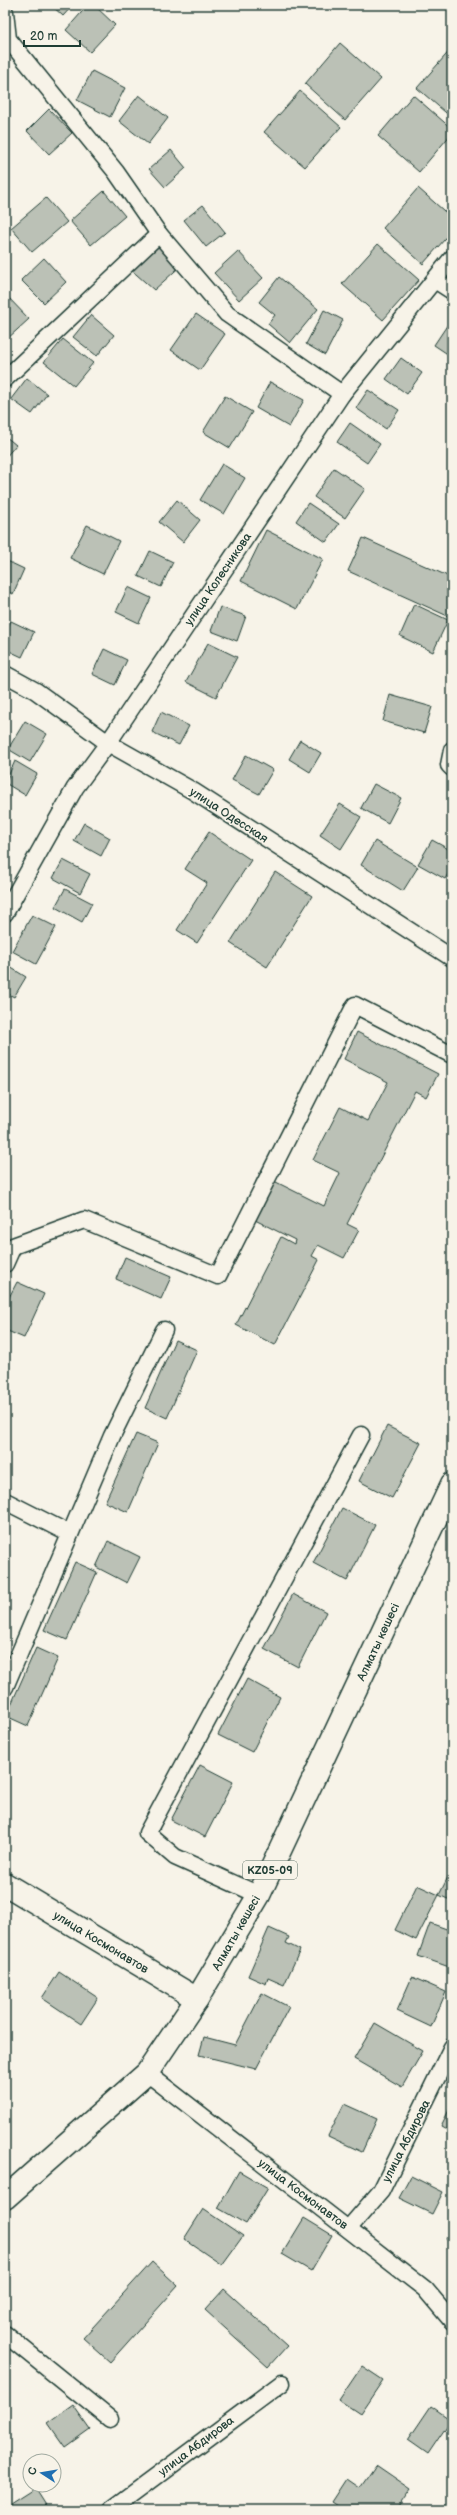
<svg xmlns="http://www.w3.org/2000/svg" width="457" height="2515" font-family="'Balsamiq Sans',sans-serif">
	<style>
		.building { fill: #bbc1b6; stroke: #1f3d34 }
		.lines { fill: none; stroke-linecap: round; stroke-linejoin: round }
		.minor-casing { stroke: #1f3d34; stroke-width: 19 }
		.secondary-casing { stroke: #1f3d34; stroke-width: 25 }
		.primary-casing { stroke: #1f3d34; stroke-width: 25 }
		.minor { stroke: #f7f3e8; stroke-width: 16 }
		.secondary { stroke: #f7f3e8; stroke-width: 22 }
		.primary { stroke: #f7f3e8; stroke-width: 22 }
		.labels { text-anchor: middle; stroke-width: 3; stroke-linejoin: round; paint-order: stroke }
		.shield { fill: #f7f3e8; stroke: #60746a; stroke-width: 1 }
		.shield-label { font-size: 11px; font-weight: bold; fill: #1f3d34 }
		.street-label { font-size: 12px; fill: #1f3d34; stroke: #f7f3e8 }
	</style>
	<rect width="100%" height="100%" fill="#f7f3e8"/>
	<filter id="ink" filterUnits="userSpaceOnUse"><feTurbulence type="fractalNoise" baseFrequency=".025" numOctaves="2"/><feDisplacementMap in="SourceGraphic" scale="8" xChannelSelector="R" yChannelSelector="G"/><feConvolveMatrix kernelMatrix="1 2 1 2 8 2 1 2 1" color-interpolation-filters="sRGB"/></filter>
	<g filter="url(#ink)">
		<!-- building -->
		<g class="building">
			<polygon points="51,5 73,5 63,16"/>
			<polygon points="88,5 94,5 115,25 90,52 66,30"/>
			<polygon points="340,43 381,79 345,120 305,84"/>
			<polygon points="452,48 452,118 417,88"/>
			<polygon points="5,65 9,70 5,74"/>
			<polygon points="92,71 125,88 110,117 77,100"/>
			<polygon points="300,91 341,127 305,167 264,132"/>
			<polygon points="139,95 168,118 148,144 119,121"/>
			<polygon points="413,95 452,129 452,133 419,172 378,136"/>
			<polygon points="49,109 72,133 49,154 27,131"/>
			<polygon points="171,150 186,168 165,187 149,169"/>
			<polygon points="418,188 452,218 452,231 423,264 383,228"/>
			<polygon points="104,191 125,216 91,245 70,221"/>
			<polygon points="46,198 67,222 32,252 11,228"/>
			<polygon points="203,205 225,232 206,247 184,220"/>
			<polygon points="160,239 184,263 154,290 128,267"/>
			<polygon points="378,244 419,280 383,320 342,284"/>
			<polygon points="238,251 263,278 239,300 214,273"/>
			<polygon points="44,258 66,282 44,303 21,280"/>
			<polygon points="279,277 318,309 290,343 268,324 275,315 259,302"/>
			<polygon points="6,295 29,319 6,340 5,339"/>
			<polygon points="324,310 343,320 325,355 306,344"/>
			<polygon points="196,314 225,334 200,370 171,350"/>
			<polygon points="91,315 114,335 97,356 73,337"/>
			<polygon points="452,318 452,357 434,345"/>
			<polygon points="63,339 93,363 74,386 44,362"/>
			<polygon points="401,358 422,373 407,394 386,379"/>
			<polygon points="27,378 47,394 32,414 11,399"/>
			<polygon points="270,382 304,400 289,427 256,408"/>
			<polygon points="368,390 399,410 386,429 356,408"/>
			<polygon points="225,396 252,412 230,448 203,432"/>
			<polygon points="350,423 380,444 367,463 337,442"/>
			<polygon points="5,436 16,445 5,458"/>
			<polygon points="222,464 245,478 224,514 200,500"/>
			<polygon points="334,468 365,489 345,518 314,497"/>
			<polygon points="177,500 200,520 183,542 159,522"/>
			<polygon points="308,503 339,524 326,542 296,521"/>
			<polygon points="87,525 119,541 103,574 70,558"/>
			<polygon points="266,530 323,559 297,609 241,581"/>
			<polygon points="363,538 452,578 452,618 348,571"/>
			<polygon points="150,551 173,562 161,587 138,576"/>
			<polygon points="5,560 24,569 13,594 5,590"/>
			<polygon points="128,587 151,598 139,623 116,612"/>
			<polygon points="414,604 448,620 433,652 400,636"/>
			<polygon points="220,607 246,616 237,641 211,631"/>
			<polygon points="11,621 34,632 22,657 5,649 5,633"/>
			<polygon points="208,643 237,657 216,697 186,682"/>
			<polygon points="104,649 127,660 115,685 92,674"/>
			<polygon points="390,695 432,707 424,733 383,721"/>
			<polygon points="161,712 189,726 179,745 152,732"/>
			<polygon points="25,721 47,734 30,762 8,749"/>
			<polygon points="300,740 321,753 310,772 289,759"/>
			<polygon points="246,755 273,770 259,794 232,780"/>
			<polygon points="15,761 37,774 25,795 5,783"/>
			<polygon points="374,784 401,798 388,823 361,808"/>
			<polygon points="340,804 361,817 341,849 320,835"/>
			<polygon points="84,823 110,838 101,856 74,841"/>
			<polygon points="209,832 251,860 197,943 177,930 207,883 185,869"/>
			<polygon points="432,840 452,851 452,867 445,879 418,864"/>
			<polygon points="375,841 418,867 403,891 361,865"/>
			<polygon points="63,860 90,874 80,893 53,878"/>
			<polygon points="275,872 312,896 267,967 230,943"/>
			<polygon points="65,889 92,903 82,922 55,907"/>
			<polygon points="32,915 56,927 36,964 12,951"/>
			<polygon points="5,964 26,977 14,997 5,992"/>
			<polygon points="357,1032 438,1074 426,1097 415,1091 347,1224 359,1230 344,1258 318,1245 312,1256 319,1260 275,1345 236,1325 281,1237 294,1244 295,1240 255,1220 274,1181 324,1206 340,1173 313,1160 340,1107 368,1121 388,1082 344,1059"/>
			<polygon points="125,1257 171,1277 161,1299 116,1279"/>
			<polygon points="17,1282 44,1294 24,1338 5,1330 5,1305"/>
			<polygon points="175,1340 197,1350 167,1418 145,1408"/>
			<polygon points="387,1426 421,1443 392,1498 359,1481"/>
			<polygon points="136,1434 158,1443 128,1512 105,1502"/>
			<polygon points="342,1508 375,1525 347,1581 313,1563"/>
			<polygon points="108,1541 140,1557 127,1583 96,1567"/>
			<polygon points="75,1562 97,1572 67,1640 44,1630"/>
			<polygon points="293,1594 326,1612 298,1667 264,1649"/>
			<polygon points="36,1648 58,1658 28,1726 6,1716"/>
			<polygon points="247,1679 280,1697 252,1752 218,1735"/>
			<polygon points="200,1765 233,1782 205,1837 171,1820"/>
			<polygon points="452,1869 452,1901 439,1895"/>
			<polygon points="417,1885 439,1895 416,1940 395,1930"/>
			<polygon points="430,1923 452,1931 452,1968 418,1956"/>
			<polygon points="269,1928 289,1937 286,1943 300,1950 284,1985 268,1978 266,1984 248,1976"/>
			<polygon points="59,1972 98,1998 81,2024 42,1998"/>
			<polygon points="412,1977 446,1992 431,2027 397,2011"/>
			<polygon points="262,1993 289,2007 256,2069 199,2055 204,2037 235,2045"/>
			<polygon points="375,2023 423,2051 402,2087 354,2059"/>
			<polygon points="344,2104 377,2119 362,2152 328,2136"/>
			<polygon points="452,2104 452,2132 441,2126"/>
			<polygon points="239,2171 268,2188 246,2224 218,2208"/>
			<polygon points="411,2176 443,2192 432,2214 399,2198"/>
			<polygon points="203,2209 243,2236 222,2265 184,2239"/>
			<polygon points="304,2218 332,2235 311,2271 282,2254"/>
			<polygon points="452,2231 452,2245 446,2239"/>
			<polygon points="152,2262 178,2286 110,2362 83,2338"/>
			<polygon points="224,2289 287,2346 268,2367 205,2310"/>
			<polygon points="362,2366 383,2380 360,2414 339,2400"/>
			<polygon points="73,2405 90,2429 65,2447 48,2423"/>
			<polygon points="431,2406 451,2420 428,2454 408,2440"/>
			<polygon points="376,2465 411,2489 396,2510 344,2510 332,2502 347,2479 360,2488"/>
			<polygon points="35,2488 49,2510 14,2510 10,2504"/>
		</g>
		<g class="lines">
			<defs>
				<g id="minor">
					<polyline points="5,12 8,39 116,172 159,234 227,314 342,394"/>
					<polyline points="435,280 452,291"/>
					<polyline points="5,379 159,234"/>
					<polyline points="5,674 36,691 108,743 193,791 452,958"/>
					<polyline points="452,750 449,765 452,768"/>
					<polyline points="5,913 75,788 108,743 342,394 452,258"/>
					<polyline points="5,1264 13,1246 84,1220 218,1276 355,1005 452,1055"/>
					<polyline points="5,1501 70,1534"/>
					<polyline points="5,1687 112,1436 164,1330"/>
					<polyline points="259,1895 175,1857 147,1833 361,1435"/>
					<polyline points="147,2073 425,2289 452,2321"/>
					<polyline points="349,2228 381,2191 452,2047"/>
					<polyline points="5,2334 110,2419"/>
					<polyline points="111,2510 282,2383"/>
				</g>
				<polyline id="secondary" points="5,1884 197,1999"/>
				<polyline id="primary" points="5,2198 147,2073 197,1999 259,1895 452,1484"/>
			</defs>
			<!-- minor casing -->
			<use href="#minor" class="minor-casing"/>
			<!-- secondary casing -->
			<use href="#secondary" class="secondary-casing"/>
			<!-- primary casing -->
			<use href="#primary" class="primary-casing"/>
			<!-- minor -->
			<use href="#minor" class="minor"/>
			<!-- secondary -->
			<use href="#secondary" class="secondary"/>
			<!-- primary -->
			<use href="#primary" class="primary"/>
		</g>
	</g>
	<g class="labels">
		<!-- shield labels -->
		<rect class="shield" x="243" y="1861" width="54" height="18" rx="3"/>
		<g class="shield-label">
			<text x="270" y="1874">KZ05-09</text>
		</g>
		<!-- street labels -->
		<g class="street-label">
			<text transform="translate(218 579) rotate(-56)" y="4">улица Колесникова</text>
			<text transform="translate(229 815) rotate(33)" y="4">улица Одесская</text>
			<text transform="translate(378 1642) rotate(-65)" y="4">Алматы көшесі</text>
			<text transform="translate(236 1933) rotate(-60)" y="4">Алматы көшесі</text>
			<text transform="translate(101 1942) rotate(31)" y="4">улица Космонавтов</text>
			<text transform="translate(406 2141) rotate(-63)" y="4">улица Абдирова</text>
			<text transform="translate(303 2194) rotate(37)" y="4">улица Космонавтов</text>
			<text transform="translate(196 2446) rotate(-37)" y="4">улица Абдирова</text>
		</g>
	</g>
	<!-- margin -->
	<rect width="457" height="2515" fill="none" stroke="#f7f3e8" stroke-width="20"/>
	<rect x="10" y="10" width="437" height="2495" fill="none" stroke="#1f3d34" stroke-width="1.5" filter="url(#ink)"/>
	<!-- north arrow -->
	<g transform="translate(42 2473) rotate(282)"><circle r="19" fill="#f7f3e8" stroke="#a1aaa0"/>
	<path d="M0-3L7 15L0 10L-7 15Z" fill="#1f6fb2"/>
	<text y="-6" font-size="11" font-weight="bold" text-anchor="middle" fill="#1f3d34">С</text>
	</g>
	<!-- scale -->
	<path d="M24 40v6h56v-6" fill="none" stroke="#1f3d34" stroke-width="2"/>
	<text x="30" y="40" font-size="12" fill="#1f3d34" stroke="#f7f3e8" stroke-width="3" paint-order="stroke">20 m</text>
</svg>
